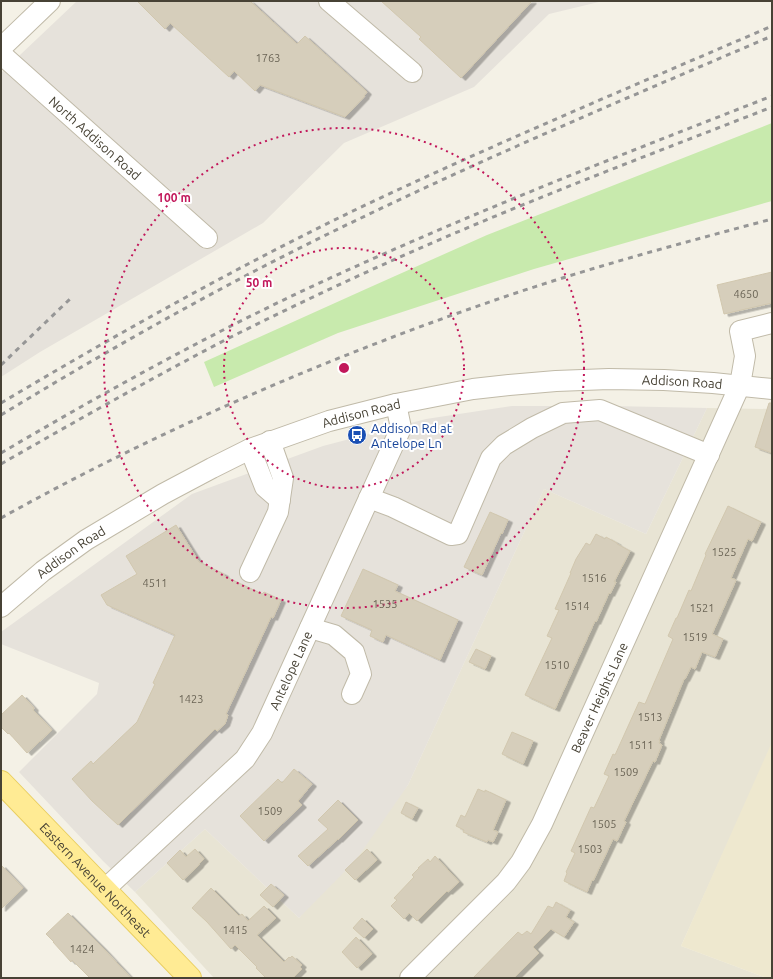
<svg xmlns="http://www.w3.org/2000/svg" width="773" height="979" font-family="Ubuntu,sans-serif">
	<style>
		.residential { fill: #e8e4d4 }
		.industrial { fill: #e6e2db }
		.education { fill: #eee8cf }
		.green { fill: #c8eaad }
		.building { fill: #d6cebb; stroke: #d1c7ae; filter: url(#shadow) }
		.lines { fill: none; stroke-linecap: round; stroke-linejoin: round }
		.minor-casing { stroke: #c0baa8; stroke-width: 22 }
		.major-casing { stroke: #e9ce5f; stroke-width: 24 }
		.minor { stroke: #fff; stroke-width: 20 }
		.major { stroke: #ffeb94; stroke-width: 22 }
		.rail { stroke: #969696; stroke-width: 3; stroke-dasharray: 5 5; stroke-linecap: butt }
		.ring { fill: none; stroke: #c2185b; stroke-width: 2; stroke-dasharray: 2 4 }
		.labels { text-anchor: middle; stroke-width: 4; stroke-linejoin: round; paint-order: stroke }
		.number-label { font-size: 11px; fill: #6b6556 }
		.street-label { font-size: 13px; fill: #474235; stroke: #fff }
		.transit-label { font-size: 13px; fill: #164399; stroke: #fff; text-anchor: start }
		.centre { fill: #c2185b; stroke: #fff; stroke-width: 2 }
		.ring-label { font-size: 12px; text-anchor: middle; font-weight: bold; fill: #c2185b; stroke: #fff; stroke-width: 4; stroke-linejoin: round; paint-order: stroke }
	</style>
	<defs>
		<filter id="shadow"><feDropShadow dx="4.5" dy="2.5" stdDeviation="0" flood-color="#0004"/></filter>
	</defs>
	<rect width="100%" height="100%" fill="#f4f1e6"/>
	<!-- residential -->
	<polygon class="residential" points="707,408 772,409 772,745 681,946 767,978 214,978 135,892 205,829 299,918 408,785 544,489 646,534"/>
	<!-- industrial -->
	<g class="industrial">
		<polygon points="77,1 603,1 549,14 474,87 344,143 263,223 40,352 1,377 1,73"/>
		<polygon points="512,406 611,406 707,408 646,534 544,489 408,785 356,860 299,918 205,829 135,892 103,861 19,772 97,694 99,683 1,644 1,632 192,494 323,446 426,419"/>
	</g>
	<!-- education -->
	<polygon class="education" points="772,742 772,978 767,978 681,946"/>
	<!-- green -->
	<polygon class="green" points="772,123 772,201 534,269 338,333 214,387 204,362 366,289 487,235"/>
	<!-- building -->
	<g class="building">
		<polygon points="137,1 250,1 297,44 305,36 367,92 364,96 365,96 345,117 260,85 255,91 234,71 229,77 170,23 165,29"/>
		<polygon points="381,1 532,1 461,78 419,39 421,37"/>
		<polygon points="772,272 772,303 724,314 717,285"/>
		<polygon points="769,403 772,403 772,453 755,447"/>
		<polygon points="728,506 761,522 752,541 748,539 731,578 736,580 712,634 723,639 715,657 702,652 695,669 691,667 685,679 684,679 659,740 660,741 659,743 662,745 655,762 653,761 624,821 626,822 617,841 613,839 593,881 592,880 587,892 564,881 567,873 566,872 575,853 571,851 591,807 594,808 609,776 604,774 613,754 615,755 639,702 645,704 673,639 668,636 676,618 677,618 689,590 691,591 706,555 705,554"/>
		<polygon points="490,512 508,520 502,534 501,533 482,575 464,567"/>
		<polygon points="176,525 199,562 224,574 224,576 262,594 264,592 281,600 273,618 271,617 226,714 228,715 225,724 217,731 215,729 131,812 118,825 92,801 72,779 91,761 93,764 137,722 155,684 153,683 175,635 107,605 101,595 137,574 126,556"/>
		<polygon points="596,534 605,539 606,537 617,543 617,544 630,551 614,582 616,582 610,594 609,593 596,622 595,621 555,709 525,695 552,638 547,636 559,610 555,609 571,573 570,573 576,559 586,543 590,545"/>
		<polygon points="363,569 398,585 395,591 458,620 440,660 386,635 383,642 370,636 372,630 341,616"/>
		<polygon points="476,649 491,656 485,669 469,662"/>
		<polygon points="22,695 34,708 33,710 52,730 27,753 9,733 8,734 1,727 1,715"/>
		<polygon points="512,732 533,741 523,764 502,754"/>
		<polygon points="294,769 312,784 298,801 302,805 264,841 240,816 278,779 282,783"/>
		<polygon points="478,789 485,792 485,790 506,800 493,830 498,832 493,842 488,840 487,842 463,832 464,830 456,826 461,815 465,817"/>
		<polygon points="338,800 358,820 338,840 338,839 308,866 298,856 328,829 318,820"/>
		<polygon points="406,802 418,808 412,819 401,813"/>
		<polygon points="195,849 204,859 199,864 199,865 183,880 167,863 180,850 186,857"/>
		<polygon points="367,849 377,860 355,880 345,870"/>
		<polygon points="435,856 459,882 448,892 447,891 417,921 409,913 404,919 391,906 397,900 394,898 414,877 412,875 419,868 418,868 428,859 430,862"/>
		<polygon points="1,865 23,888 1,909"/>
		<polygon points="271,884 284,895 273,907 260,895"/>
		<polygon points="211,888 239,916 242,914 248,921 264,906 276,918 257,935 284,962 289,957 290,958 292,956 302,965 300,967 302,969 293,978 266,978 256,968 257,967 235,945 231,949 207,922 192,908"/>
		<polygon points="556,902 570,910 566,917 574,922 564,937 551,929 533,947 539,953 514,978 473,978 518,932 522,935 527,931 531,934 548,906 553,908"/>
		<polygon points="68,913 102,947 131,978 90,978 72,960 71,962 53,942 54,942 46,934"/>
		<polygon points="362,918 373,929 364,938 353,928"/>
		<polygon points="356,937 372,954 357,968 342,952"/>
	</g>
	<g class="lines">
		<defs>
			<g id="minor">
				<polyline points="329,1 412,72"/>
				<polyline points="1,48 50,1"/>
				<path id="s1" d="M1,54L207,238"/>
				<polyline points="250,449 265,487 280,500"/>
				<polyline points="369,498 393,507 451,535 458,534 491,458 504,445 532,428 563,413 600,410 709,455"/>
				<polyline points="250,572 278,512 283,478 270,441"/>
				<path id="s2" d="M1,607L43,571L86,540L163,494L212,468L250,449L329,421L396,404L473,389L509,385L556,381L609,379L664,380L713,383L772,389"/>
				<polyline points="310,628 334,635 354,652 361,674 352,694"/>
				<path id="s3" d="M105,889L245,759L262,733L401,428L396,404"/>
				<path id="s4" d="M410,978L506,882L521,862L542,824L740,385L745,356L740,331L772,323"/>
			</g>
			<g id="major">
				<path id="s5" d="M1,782L190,978"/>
			</g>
		</defs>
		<!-- minor casing -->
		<use href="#minor" class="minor-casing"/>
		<!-- major casing -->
		<use href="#major" class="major-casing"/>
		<!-- minor -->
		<use href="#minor" class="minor"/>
		<!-- major -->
		<use href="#major" class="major"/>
		<!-- rail -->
		<g class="rail">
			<polyline points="1,365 70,299"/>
			<path d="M1,403C117,334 235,268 357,209C494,144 633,86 772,26"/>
			<path d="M1,415C118,344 237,277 361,218C496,153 634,95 772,36"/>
			<path d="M1,453C98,396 197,341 298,293C453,220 613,158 772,96"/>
			<path d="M1,464C76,421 152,378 229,338C279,313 329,289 380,266C508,208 641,158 772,107"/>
			<path d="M1,518C161,429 331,356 504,297C592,267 682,243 772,219"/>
		</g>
	</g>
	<!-- distance rings -->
	<g class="ring">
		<circle cx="344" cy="368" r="120"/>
		<circle cx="344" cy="368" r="240"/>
	</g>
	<!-- icons -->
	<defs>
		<symbol id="bus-disc" viewBox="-11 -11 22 22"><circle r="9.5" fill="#1a4fb4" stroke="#fff"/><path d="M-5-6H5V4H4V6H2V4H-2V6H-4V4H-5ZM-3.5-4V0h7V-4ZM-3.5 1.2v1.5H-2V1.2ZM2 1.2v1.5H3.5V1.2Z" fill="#fff"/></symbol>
	</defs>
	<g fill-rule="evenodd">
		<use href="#bus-disc" x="346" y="424" width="22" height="22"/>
	</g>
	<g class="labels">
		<!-- number labels -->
		<g class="number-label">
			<text x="268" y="62">1763</text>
			<text x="746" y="298">4650</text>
			<text x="724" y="556">1525</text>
			<text x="594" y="582">1516</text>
			<text x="155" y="587">4511</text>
			<text x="385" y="608">1535</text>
			<text x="577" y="610">1514</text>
			<text x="702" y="612">1521</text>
			<text x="695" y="641">1519</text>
			<text x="557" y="669">1510</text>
			<text x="191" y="703">1423</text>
			<text x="650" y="721">1513</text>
			<text x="641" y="749">1511</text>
			<text x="626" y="776">1509</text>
			<text x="270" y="815">1509</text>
			<text x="604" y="828">1505</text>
			<text x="590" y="853">1503</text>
			<text x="235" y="934">1415</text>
			<text x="82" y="953">1424</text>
		</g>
		<!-- street labels -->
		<g class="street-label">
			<text dy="5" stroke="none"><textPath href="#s1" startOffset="126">North Addison Road</textPath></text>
			<text dy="5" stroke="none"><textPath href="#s2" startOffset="737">Addison Road</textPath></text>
			<text dy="5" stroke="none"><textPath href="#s2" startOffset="413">Addison Road</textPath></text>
			<text dy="5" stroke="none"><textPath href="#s2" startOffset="89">Addison Road</textPath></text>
			<text dy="5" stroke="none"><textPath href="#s3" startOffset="291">Antelope Lane</textPath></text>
			<text dy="5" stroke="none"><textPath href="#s4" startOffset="343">Beaver Heights Lane</textPath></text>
			<text dy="5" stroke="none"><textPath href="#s5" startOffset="136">Eastern Avenue Northeast</textPath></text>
		</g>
		<!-- transit labels -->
		<g class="transit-label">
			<text x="371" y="433">Addison Rd at<tspan x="371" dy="15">Antelope Ln</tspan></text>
		</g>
	</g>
	<circle cx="344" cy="368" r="6" class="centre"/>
	<g class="ring-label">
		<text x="174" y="202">100 m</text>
		<text x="259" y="287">50 m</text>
	</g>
	<!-- border -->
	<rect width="773" height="979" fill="none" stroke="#474235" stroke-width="4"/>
</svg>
